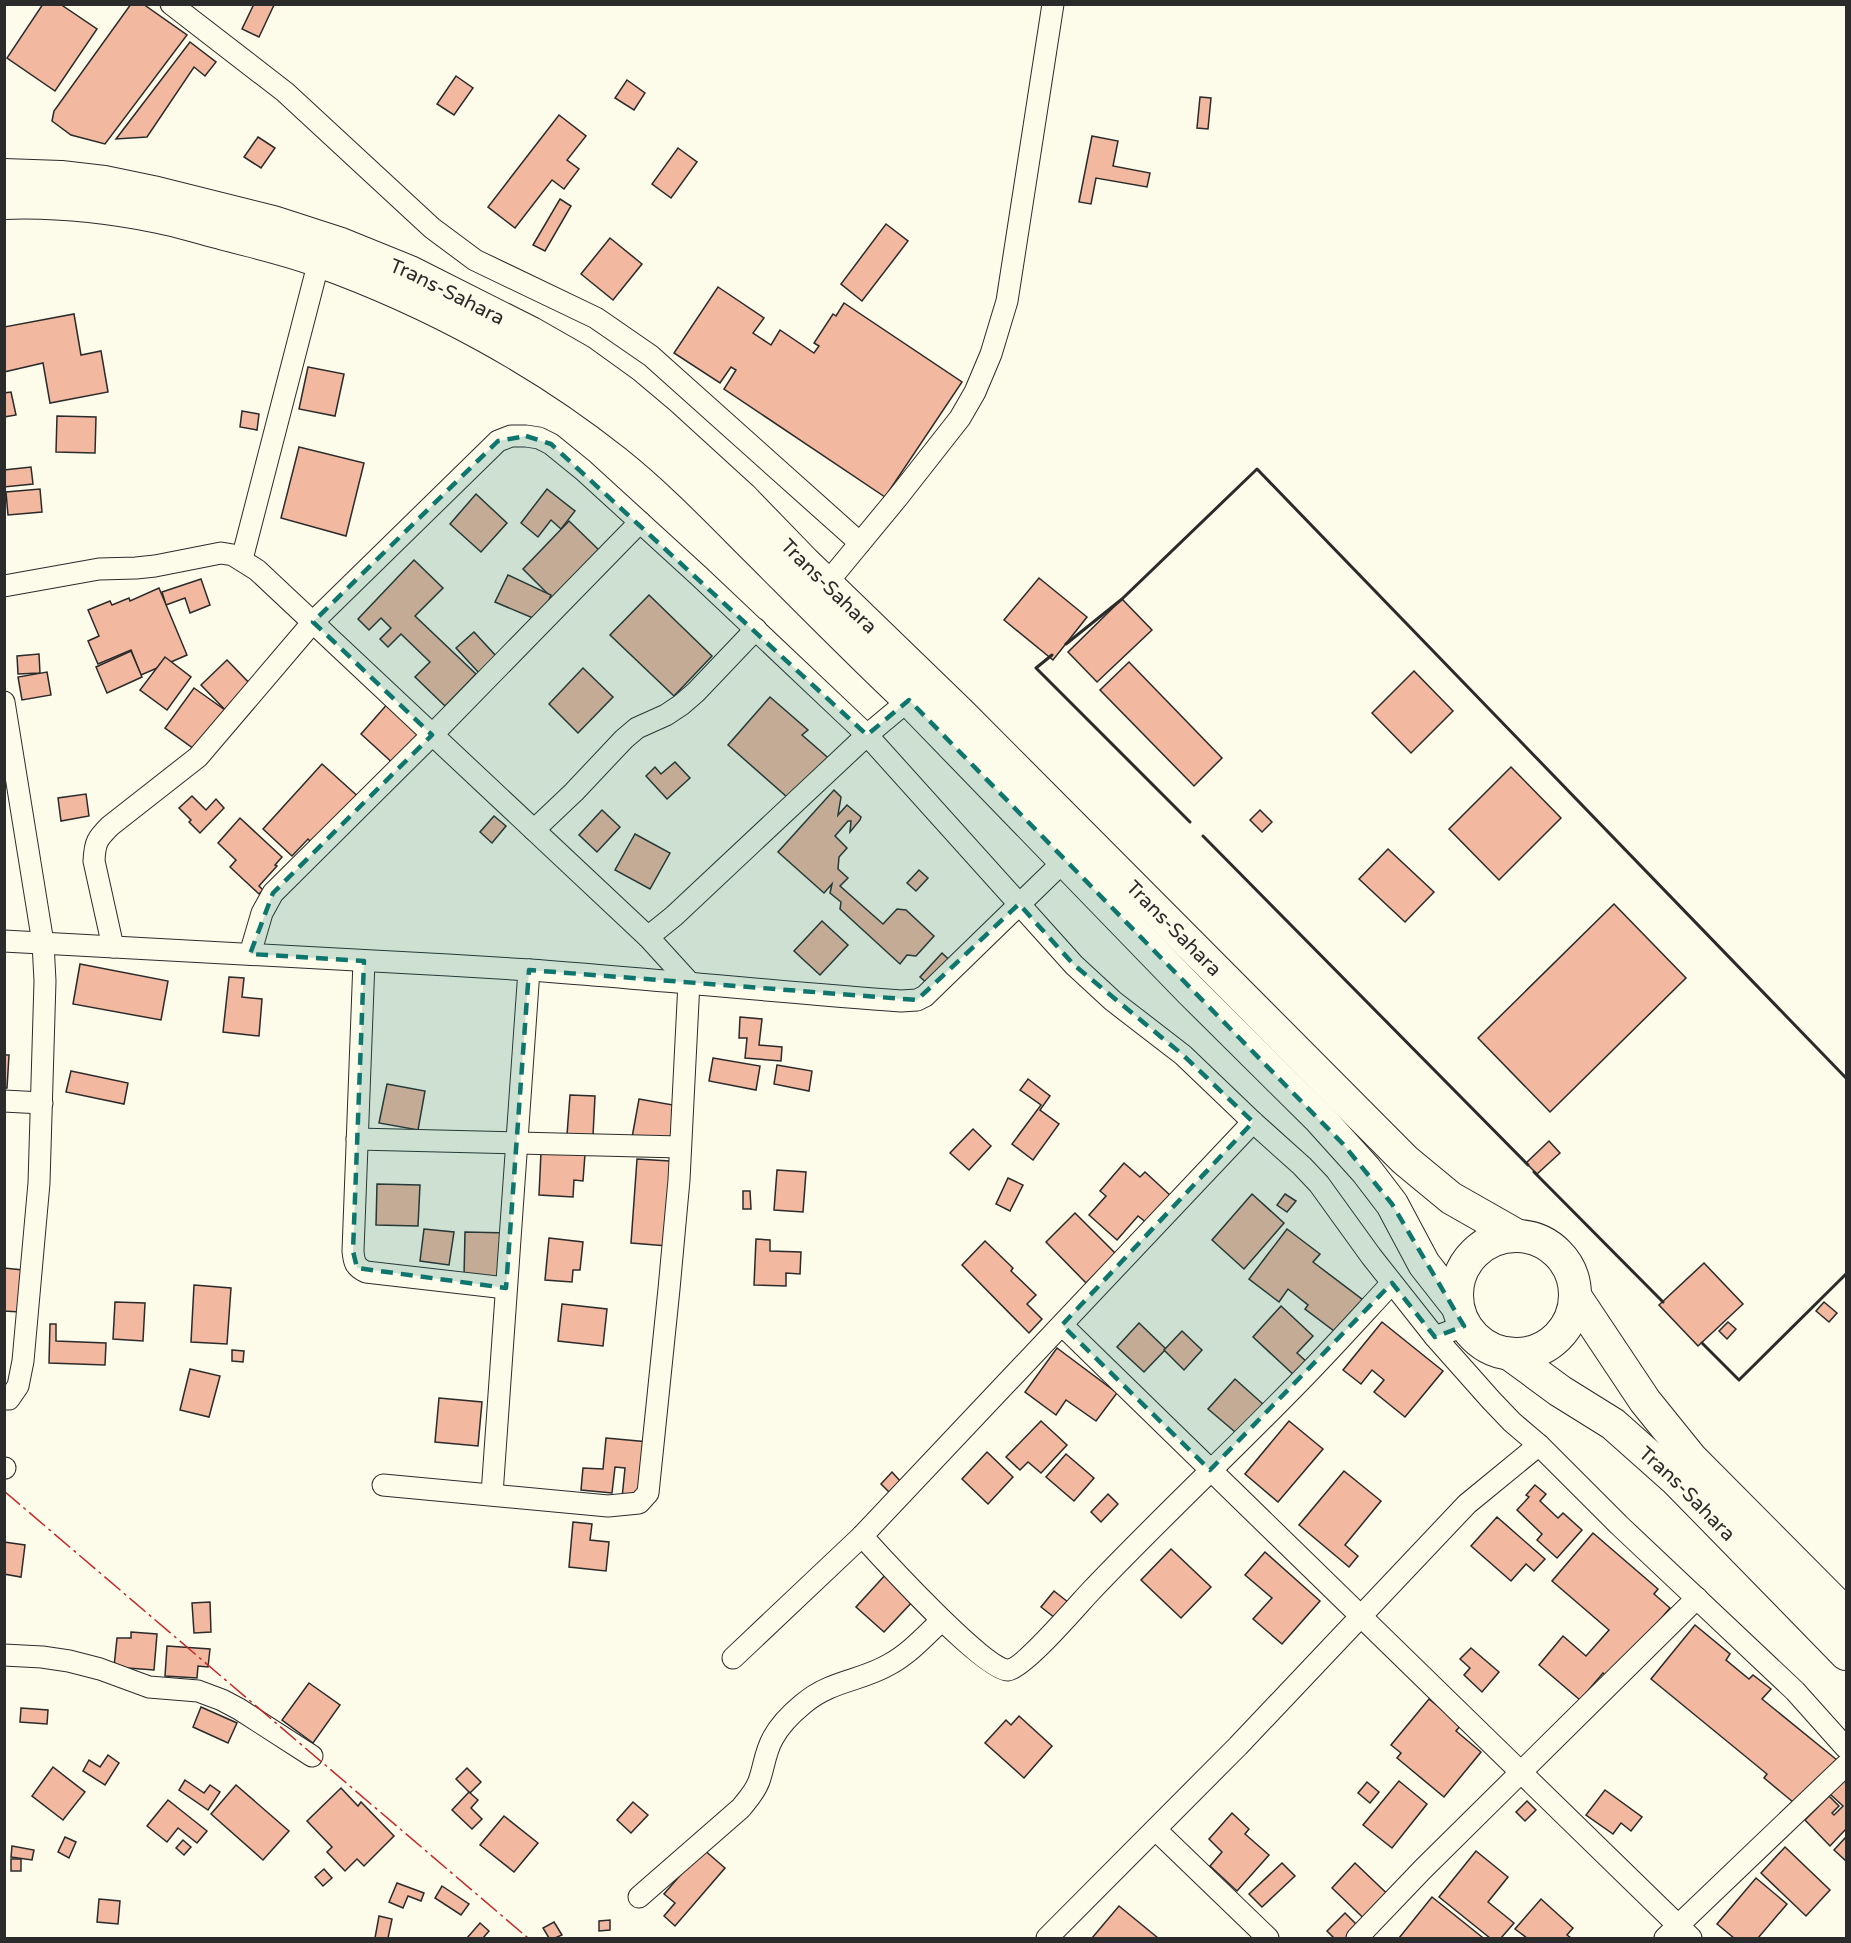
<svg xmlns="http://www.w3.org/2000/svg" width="1851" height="1943" font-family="'Varela Round',sans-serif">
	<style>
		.building { fill: #f2b8a0; stroke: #2b2b2b; stroke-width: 1.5 }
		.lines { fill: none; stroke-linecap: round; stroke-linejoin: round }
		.minor-casing { stroke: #2b2b2b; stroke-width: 23 }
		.highway-casing { stroke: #2b2b2b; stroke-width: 34 }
		.minor { stroke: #fdfbea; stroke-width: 21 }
		.highway { stroke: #fdfbea; stroke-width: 32 }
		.wall { stroke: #2b2b2b; stroke-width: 3 }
		.power { stroke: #c62828; stroke-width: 1.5; stroke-dasharray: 21 4.5 3 4.5; stroke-linecap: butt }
		.marked { fill: #0f766e; fill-opacity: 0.2; stroke: #0f766e; stroke-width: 4.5; stroke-dasharray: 12 8; stroke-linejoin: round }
		.labels { text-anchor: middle; stroke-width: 4.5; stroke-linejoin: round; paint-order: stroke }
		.street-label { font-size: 20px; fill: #2b2b2b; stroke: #fdfbea }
	</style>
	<rect width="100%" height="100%" fill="#fdfbea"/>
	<!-- building -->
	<g class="building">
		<polygon points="43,4 60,4 97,29 55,91 7,58"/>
		<polygon points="131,4 143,4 187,35 105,144 71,135 52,121 54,111"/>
		<polygon points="254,4 274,5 259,37 242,29"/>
		<polygon points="190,42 216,62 205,76 194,67 147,137 116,139"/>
		<polygon points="456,76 473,88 454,115 437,104"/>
		<polygon points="627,80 645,93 634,110 615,98"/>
		<polygon points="1200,97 1211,98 1208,129 1197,128"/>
		<polygon points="559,115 586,136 567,160 579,169 564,189 552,180 515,228 488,207"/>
		<polygon points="1092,136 1118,141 1113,166 1150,173 1147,187 1096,178 1091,204 1079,202"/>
		<polygon points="258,137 275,148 261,168 244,157"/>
		<polygon points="678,148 697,162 671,198 652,184"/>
		<polygon points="560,199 571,206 545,251 533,245"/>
		<polygon points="886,224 908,241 862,301 841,284"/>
		<polygon points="610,238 642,264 613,300 581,274"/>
		<polygon points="718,287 764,318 753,333 771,345 780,330 814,353 819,346 814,343 833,314 836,316 844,303 962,382 885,497 724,389 736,370 731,367 720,383 674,353"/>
		<polygon points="74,314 81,355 101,351 108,392 50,403 43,363 4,372 4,327"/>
		<polygon points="308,367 344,374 335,416 299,409"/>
		<polygon points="11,392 16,415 4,417 4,393"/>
		<polygon points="242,411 259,414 257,430 240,427"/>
		<polygon points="57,416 96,417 95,453 56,452"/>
		<polygon points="299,447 364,463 346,536 281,518"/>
		<polygon points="31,467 33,484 4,487 4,470"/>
		<polygon points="40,489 42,512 8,515 6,492"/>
		<polygon points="547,489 575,511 561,529 551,520 538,537 521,523"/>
		<polygon points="476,494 507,523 481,552 450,524"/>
		<polygon points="569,521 601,552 554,600 523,569"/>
		<polygon points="414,560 443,588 415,616 476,674 445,706 415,677 430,662 401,634 388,647 380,639 391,628 381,618 369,630 358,619"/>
		<polygon points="508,575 551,595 540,621 495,602"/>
		<polygon points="1039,578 1087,617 1053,660 1004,620"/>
		<polygon points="201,579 210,605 190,613 185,598 166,605 162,592"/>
		<polygon points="159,588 187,655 141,675 131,650 98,664 88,641 99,636 88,610 110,601 112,605 129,598 130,601"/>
		<polygon points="649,595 712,656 674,696 610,635"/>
		<polygon points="1122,599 1152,630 1097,682 1068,652"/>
		<polygon points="474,632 497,657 479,673 456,648"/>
		<polygon points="131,651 142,677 107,693 96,667"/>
		<polygon points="39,654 40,673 18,674 17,656"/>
		<polygon points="165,657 191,677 167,710 140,690"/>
		<polygon points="227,660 258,692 232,717 201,685"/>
		<polygon points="1129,662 1222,758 1194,786 1100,690"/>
		<polygon points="583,668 613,697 578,733 549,704"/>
		<polygon points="1414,671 1453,711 1411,753 1372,713"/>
		<polygon points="47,672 51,695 22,700 18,677"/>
		<polygon points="194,688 225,710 204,756 165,728"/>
		<polygon points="770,697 808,730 802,735 833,762 795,804 728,745"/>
		<polygon points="390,701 426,735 396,766 361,734"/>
		<polygon points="675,762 690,778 667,799 646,776 655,767 661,774"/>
		<polygon points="322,764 362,800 318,849 308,839 292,856 263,829"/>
		<polygon points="1511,767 1561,818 1499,880 1449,829"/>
		<polygon points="834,790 841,797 838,815 847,805 861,817 860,820 850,832 851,821 848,821 835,836 847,848 839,857 838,869 848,878 840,886 883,924 897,909 906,910 934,936 916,956 907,955 900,964 840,909 841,902 830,893 832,884 824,893 778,852"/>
		<polygon points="86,794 89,816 61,821 58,798"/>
		<polygon points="192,796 206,810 216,799 224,808 200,833 189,822 191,820 179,808"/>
		<polygon points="602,810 620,827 597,852 579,835"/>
		<polygon points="1260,810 1272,822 1262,832 1250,820"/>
		<polygon points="494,816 506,826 492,843 480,832"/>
		<polygon points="240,818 282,857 275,865 277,866 259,886 263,890 259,894 230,867 236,860 218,843"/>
		<polygon points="635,834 670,853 650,889 615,870"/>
		<polygon points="1388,849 1434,892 1405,922 1359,879"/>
		<polygon points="919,870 928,878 916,891 907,883"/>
		<polygon points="1614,904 1686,978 1550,1112 1478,1038"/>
		<polygon points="822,921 848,945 820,975 794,951"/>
		<polygon points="942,953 958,968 936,991 920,977"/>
		<polygon points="80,964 168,981 161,1020 73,1004"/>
		<polygon points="229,977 244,978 242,997 262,999 259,1036 223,1032"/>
		<polygon points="740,1017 762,1019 759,1045 782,1047 781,1061 745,1058 747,1038 739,1038"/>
		<polygon points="4,1055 9,1055 7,1088 4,1088"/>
		<polygon points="713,1058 760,1066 756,1090 709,1081"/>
		<polygon points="777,1065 812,1071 809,1091 774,1084"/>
		<polygon points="71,1071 128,1083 124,1104 66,1092"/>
		<polygon points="1028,1079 1050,1096 1040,1110 1059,1124 1033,1160 1012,1144 1041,1105 1020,1090"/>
		<polygon points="387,1084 425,1091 418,1130 379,1123"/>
		<polygon points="570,1095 595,1096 593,1136 567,1135"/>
		<polygon points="639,1099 690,1108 682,1152 631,1143"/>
		<polygon points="973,1129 991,1146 969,1170 950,1153"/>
		<polygon points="1549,1141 1560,1153 1537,1174 1526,1163"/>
		<polygon points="541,1152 585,1154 583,1181 574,1180 573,1197 539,1195"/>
		<polygon points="637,1159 686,1162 680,1247 631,1243"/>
		<polygon points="1124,1163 1140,1177 1145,1172 1171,1196 1147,1223 1138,1216 1117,1240 1089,1215 1106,1196 1100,1191"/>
		<polygon points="777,1170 806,1172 803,1212 774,1210"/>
		<polygon points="1008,1178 1023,1185 1010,1211 996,1204"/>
		<polygon points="377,1184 420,1185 418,1226 376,1225"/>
		<polygon points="743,1191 750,1191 751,1209 743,1209"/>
		<polygon points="1252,1194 1284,1223 1244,1269 1212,1240"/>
		<polygon points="1285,1194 1296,1201 1287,1212 1277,1205"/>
		<polygon points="1075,1213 1116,1254 1086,1283 1046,1242"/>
		<polygon points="424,1229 454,1232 449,1265 420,1261"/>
		<polygon points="1287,1229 1320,1254 1313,1262 1367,1303 1342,1337 1305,1309 1308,1305 1288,1289 1279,1302 1249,1279"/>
		<polygon points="465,1232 514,1233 513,1277 464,1276"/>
		<polygon points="549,1238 583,1242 580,1270 573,1270 572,1282 545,1280"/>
		<polygon points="756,1239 770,1240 770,1251 801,1252 800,1274 786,1273 786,1286 754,1285"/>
		<polygon points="985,1241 1013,1268 1011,1271 1036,1295 1027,1304 1042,1319 1029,1333 962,1265"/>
		<polygon points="1704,1263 1743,1304 1698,1346 1659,1305"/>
		<polygon points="4,1268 23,1270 20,1312 4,1311"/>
		<polygon points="194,1285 231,1288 227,1344 191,1342"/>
		<polygon points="115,1302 145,1303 143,1341 113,1339"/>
		<polygon points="1824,1302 1837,1313 1829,1322 1816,1311"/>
		<polygon points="562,1304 607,1309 603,1346 558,1341"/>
		<polygon points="1281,1306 1313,1336 1297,1353 1308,1363 1295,1376 1253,1337"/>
		<polygon points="1382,1322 1443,1371 1405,1417 1374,1392 1384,1380 1372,1370 1361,1384 1343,1370"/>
		<polygon points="1728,1322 1736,1329 1727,1339 1719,1331"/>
		<polygon points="1139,1323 1166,1349 1144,1372 1117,1347"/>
		<polygon points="50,1324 56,1324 56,1341 106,1343 105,1365 49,1363"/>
		<polygon points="1182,1331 1202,1350 1184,1370 1164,1350"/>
		<polygon points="1057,1348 1117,1393 1096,1421 1066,1400 1056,1415 1025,1392"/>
		<polygon points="232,1350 244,1351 243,1362 232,1361"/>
		<polygon points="190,1369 220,1376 209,1417 180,1410"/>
		<polygon points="1235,1379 1264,1405 1241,1437 1208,1409"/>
		<polygon points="439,1398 482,1402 478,1446 435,1442"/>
		<polygon points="1041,1421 1067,1445 1041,1473 1028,1462 1020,1470 1006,1457"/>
		<polygon points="1289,1421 1323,1449 1278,1502 1245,1474"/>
		<polygon points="606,1438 660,1443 654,1501 622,1498 625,1468 615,1467 612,1493 581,1490 583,1468 603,1469"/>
		<polygon points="987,1452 1013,1477 988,1504 962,1479"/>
		<polygon points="1066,1454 1094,1478 1074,1501 1046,1477"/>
		<polygon points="1344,1471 1381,1501 1345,1545 1358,1556 1349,1567 1299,1525"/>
		<polygon points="892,1472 901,1482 890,1493 881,1484"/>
		<polygon points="1535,1485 1546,1494 1540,1501 1558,1518 1563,1513 1582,1530 1557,1558 1537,1540 1542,1534 1517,1510 1529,1497 1526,1495"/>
		<polygon points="1108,1494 1118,1504 1101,1522 1091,1512"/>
		<polygon points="1497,1517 1545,1559 1534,1571 1526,1564 1511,1581 1471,1546"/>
		<polygon points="573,1522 592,1524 590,1540 609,1542 606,1571 569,1567"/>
		<polygon points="1593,1533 1658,1589 1654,1594 1670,1608 1610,1679 1603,1673 1580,1700 1539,1665 1563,1636 1586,1656 1609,1630 1552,1581"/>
		<polygon points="4,1542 25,1545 21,1577 4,1574"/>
		<polygon points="1171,1549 1211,1587 1181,1618 1141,1580"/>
		<polygon points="1265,1552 1320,1601 1282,1644 1253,1619 1272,1598 1245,1575"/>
		<polygon points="887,1573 915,1599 884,1632 856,1607"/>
		<polygon points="1054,1591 1068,1602 1055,1618 1041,1607"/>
		<polygon points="210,1602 211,1632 194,1633 192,1603"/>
		<polygon points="1695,1625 1730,1654 1726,1660 1749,1679 1753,1675 1771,1689 1762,1699 1837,1760 1799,1807 1764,1778 1767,1774 1651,1679"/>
		<polygon points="131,1632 157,1634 154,1670 114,1667 117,1638 131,1638"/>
		<polygon points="167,1646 210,1649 208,1667 198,1666 197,1678 165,1676"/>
		<polygon points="1471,1648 1499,1672 1482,1692 1464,1675 1470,1668 1460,1659"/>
		<polygon points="309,1683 340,1705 313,1743 282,1720"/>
		<polygon points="1429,1699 1461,1725 1456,1731 1481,1752 1444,1797 1397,1758 1401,1753 1391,1745"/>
		<polygon points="201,1707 237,1723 228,1743 193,1727"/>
		<polygon points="21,1708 48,1710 47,1724 20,1722"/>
		<polygon points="1019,1716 1052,1746 1024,1778 985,1743 1006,1720 1011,1725"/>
		<polygon points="108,1755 119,1763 105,1785 83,1771 89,1760 100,1767"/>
		<polygon points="53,1767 85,1792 63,1820 32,1796"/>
		<polygon points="467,1768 481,1782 470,1793 456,1779"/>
		<polygon points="1846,1778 1846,1829 1830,1846 1805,1820 1829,1796 1839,1806 1832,1813 1834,1815 1843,1806 1830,1794"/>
		<polygon points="185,1780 204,1793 210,1785 220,1792 208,1810 179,1790"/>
		<polygon points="1399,1781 1427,1804 1392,1848 1363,1825"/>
		<polygon points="1367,1782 1379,1792 1370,1803 1358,1793"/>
		<polygon points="236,1785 289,1831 263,1860 211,1814"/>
		<polygon points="341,1788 358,1806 361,1802 394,1836 364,1866 357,1859 345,1871 327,1852 332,1847 307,1821"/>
		<polygon points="1605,1790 1642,1817 1631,1831 1621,1823 1613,1834 1586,1815"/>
		<polygon points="469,1792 478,1800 471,1808 482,1819 472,1829 452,1810"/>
		<polygon points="168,1800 207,1831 197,1843 178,1828 167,1842 147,1826"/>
		<polygon points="1527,1801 1536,1810 1525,1821 1516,1812"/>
		<polygon points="633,1802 648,1815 631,1833 617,1820"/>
		<polygon points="1232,1813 1249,1829 1245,1834 1269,1855 1237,1891 1210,1866 1222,1852 1209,1839"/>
		<polygon points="504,1816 538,1843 514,1872 480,1845"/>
		<polygon points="65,1837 76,1842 69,1858 58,1852"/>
		<polygon points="1846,1837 1846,1861 1834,1850"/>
		<polygon points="183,1840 191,1847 184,1855 176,1848"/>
		<polygon points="12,1846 34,1850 32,1860 11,1857"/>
		<polygon points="1785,1847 1830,1890 1806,1916 1761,1873"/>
		<polygon points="703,1849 725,1868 675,1926 664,1916 675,1903 664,1894"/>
		<polygon points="1476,1851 1508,1877 1488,1902 1514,1923 1501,1938 1490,1938 1439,1897"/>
		<rect x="11" y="1859" width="10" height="12"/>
		<polygon points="1282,1863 1295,1876 1262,1907 1249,1894"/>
		<polygon points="1355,1863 1399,1905 1376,1930 1332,1888"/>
		<polygon points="324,1869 332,1878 323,1886 315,1877"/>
		<polygon points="1756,1878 1787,1904 1758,1938 1734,1938 1717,1924"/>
		<polygon points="397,1883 424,1893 421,1901 408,1896 403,1908 389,1902"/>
		<polygon points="442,1886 469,1904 461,1915 435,1898"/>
		<polygon points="1432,1897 1482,1937 1481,1938 1399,1938"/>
		<polygon points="99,1899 120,1901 118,1924 97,1922"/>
		<polygon points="1541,1899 1573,1928 1567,1935 1571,1938 1527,1938 1515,1929"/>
		<polygon points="1119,1906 1158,1938 1092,1938"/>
		<polygon points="1345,1913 1366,1934 1361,1938 1334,1938 1327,1931"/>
		<polygon points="379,1916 392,1919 388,1938 375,1938"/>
		<polygon points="610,1920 610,1930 599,1931 599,1921"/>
		<polygon points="554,1922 562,1935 555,1938 549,1938 543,1928"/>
		<polygon points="480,1923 489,1931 483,1938 467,1938"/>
	</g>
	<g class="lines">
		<defs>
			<g id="minor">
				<polyline points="171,4 285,92 432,228 475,260 596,318 651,356 860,543"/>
				<polyline points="242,559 319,261"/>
				<polyline points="827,583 898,497 960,418 975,392 991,354 1007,301 1053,4"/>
				<polyline points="4,586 99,569 136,568 155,566 221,553 233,555 257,570 648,937 674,916 867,735 909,700"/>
				<polyline points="4,702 43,943 45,981 39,1183 23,1361 18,1386 9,1399 4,1399"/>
				<polyline points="534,830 574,792 624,739 637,728 666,715 681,705 696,692 756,629"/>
				<path d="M4,941C180,952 355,959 530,970C654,979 777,992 901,1001L917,1000L925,996L1065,860"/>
				<path d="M113,947L94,861C95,842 97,839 110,826L198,757L313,622L498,441L511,436H526L539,438L551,444L583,470L699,576L867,735L1074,965L1113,1001L1183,1055L1253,1122L1302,1166L1319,1184L1371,1256L1435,1337L1491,1400L1512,1422L1539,1445L1619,1525L1795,1691L1846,1748"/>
				<polyline points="250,954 262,913 273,893 432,735 640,522"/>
				<path d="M364,961L353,1251C354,1262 355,1267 366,1272L506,1288"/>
				<polyline points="4,1101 42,1103"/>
				<polyline points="357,1139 680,1147"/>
				<polyline points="1062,1325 1691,1938"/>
				<polyline points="1435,1337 1464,1326"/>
				<polyline points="4,1468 5,1468"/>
				<polyline points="383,1485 608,1506 639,1503 648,1493 669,1289 679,1180 689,982 648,937"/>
				<polyline points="492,1494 529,970"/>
				<path d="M862,1536C881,1557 987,1673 1008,1670C1023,1669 1077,1606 1090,1592C1162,1516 1239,1445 1311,1370C1339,1341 1365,1312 1392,1283"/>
				<polyline points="4,1655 42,1657 69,1661 100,1669 149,1687 198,1691 222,1700 239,1709 312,1756"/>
				<polyline points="733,1658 862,1536 1253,1122"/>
				<polyline points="1156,1830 1268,1938"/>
				<path d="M639,1897L741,1808C748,1799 755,1792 759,1781C764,1767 765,1752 773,1738C780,1725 792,1713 803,1704C831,1680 862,1681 890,1664C910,1653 926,1635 942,1620"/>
				<polyline points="1047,1938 1238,1746 1467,1504 1539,1445"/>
				<polyline points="1357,1938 1423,1869 1697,1598"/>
				<polyline points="1665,1938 1846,1765"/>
			</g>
			<g id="highway">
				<path id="s1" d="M4,175L61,177L104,182L157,193L273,222L341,244L410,272L531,333L580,361L623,392L661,424L742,498L804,562L961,714L1405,1160L1451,1198L1516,1235"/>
				<path d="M4,203C55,201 109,207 159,217C180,221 200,228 221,233C254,242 287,249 319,261C431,301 543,362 636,436C680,471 718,511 757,550C807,600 857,651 909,700L1191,991L1320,1119L1366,1170L1392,1204L1424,1264L1457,1306"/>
				<circle cx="1516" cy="1295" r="59"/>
				<polyline points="1575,1296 1645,1401 1691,1458 1846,1614"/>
				<path id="s2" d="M1511,1355L1560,1391L1613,1424L1676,1480L1846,1654"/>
			</g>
		</defs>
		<!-- minor casing -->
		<use href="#minor" class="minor-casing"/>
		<!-- highway casing -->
		<use href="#highway" class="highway-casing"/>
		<!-- minor -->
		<use href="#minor" class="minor"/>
		<!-- highway -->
		<use href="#highway" class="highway"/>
		<!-- wall -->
		<g class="wall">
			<polyline points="1066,644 1122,599 1257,469 1846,1078"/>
			<polyline points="1052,655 1036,668 1190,822"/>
			<polyline points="1203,836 1528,1165"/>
			<polyline points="1534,1172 1663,1302"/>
			<polyline points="1702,1343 1739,1380 1846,1274"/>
		</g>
		<!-- power -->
		<polyline class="power" points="4,1491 528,1938"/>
	</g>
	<!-- marked area -->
	<path class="marked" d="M526,436L551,444L867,735L909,700L1343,1144L1392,1204L1464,1326L1435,1337L1392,1283L1210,1470L1062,1325L1253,1122L1183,1055L1074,965L1019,904L917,1000L529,970L506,1288L357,1268L353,1251L364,961L250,954L273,893L432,735L313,622L498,441Z"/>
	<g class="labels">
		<!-- street labels -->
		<g class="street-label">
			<text dy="7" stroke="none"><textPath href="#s1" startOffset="462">Trans-Sahara</textPath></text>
			<text dy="7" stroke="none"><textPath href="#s1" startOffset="948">Trans-Sahara</textPath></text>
			<text dy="7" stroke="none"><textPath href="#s1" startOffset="1434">Trans-Sahara</textPath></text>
			<text dy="7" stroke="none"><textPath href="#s2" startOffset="225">Trans-Sahara</textPath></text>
		</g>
	</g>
	<!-- border -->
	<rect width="1851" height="1943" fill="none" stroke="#2b2b2b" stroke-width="12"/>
</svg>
